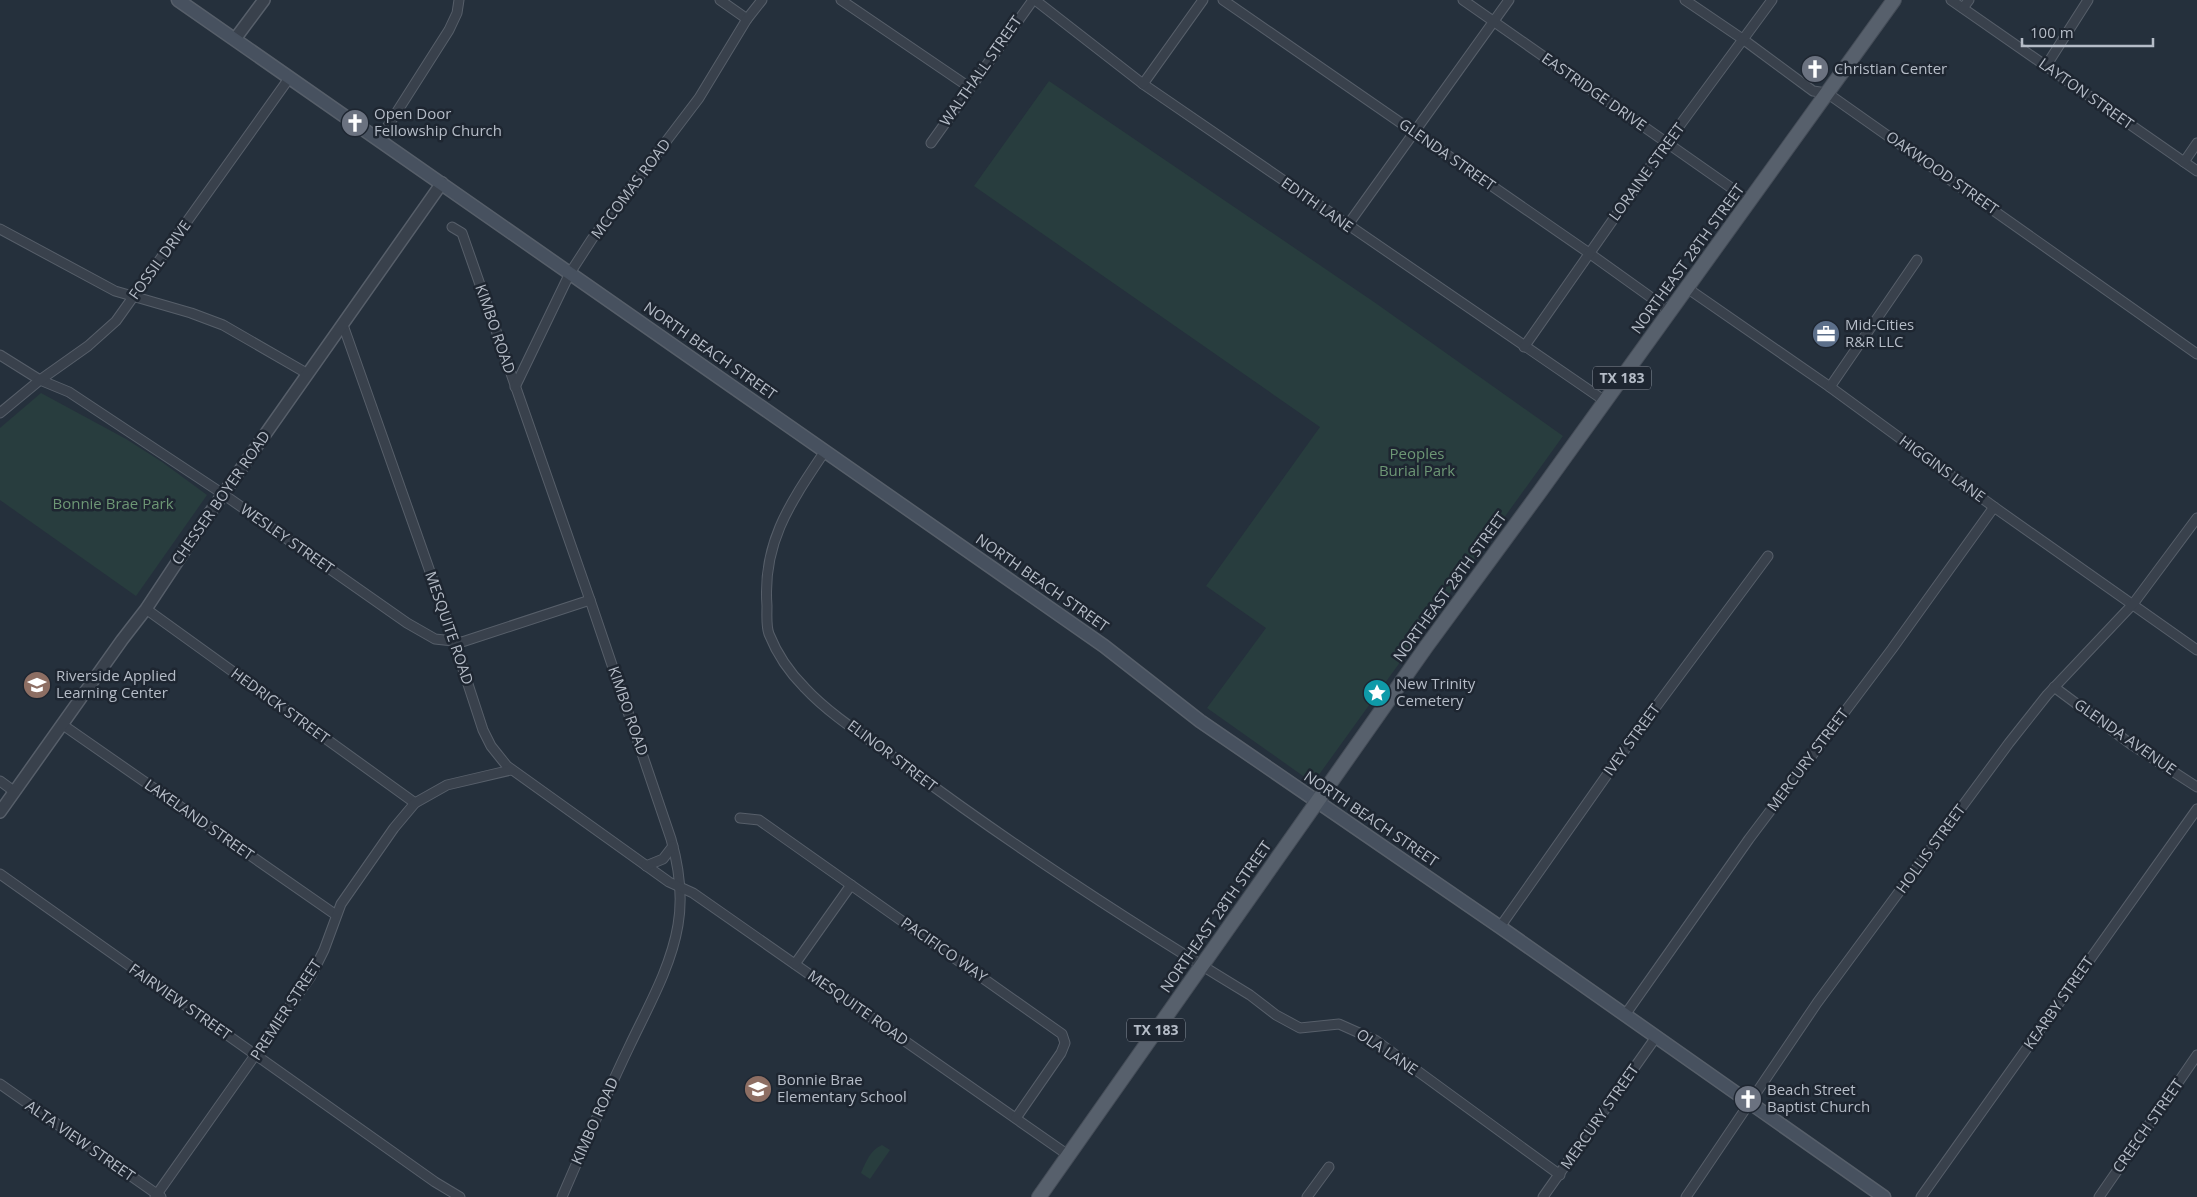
<svg xmlns="http://www.w3.org/2000/svg" width="2197" height="1197" font-family="'Open Sans',sans-serif">
	<style>
		.green { fill: #283d3e }
		.lines { fill: none; stroke-linecap: round; stroke-linejoin: round }
		.minor-casing { stroke: #575f6a; stroke-width: 11 }
		.tertiary-casing { stroke: #575f6a; stroke-width: 14 }
		.secondary-casing { stroke: #575f6a; stroke-width: 15 }
		.primary-casing { stroke: #454d58; stroke-width: 16 }
		.minor { stroke: #39414c; stroke-width: 9 }
		.tertiary { stroke: #39414c; stroke-width: 11 }
		.secondary { stroke: #47515f; stroke-width: 12 }
		.primary { stroke: #57606c; stroke-width: 14 }
		.labels { text-anchor: middle; stroke-width: 5; stroke-linejoin: round; paint-order: stroke }
		.shield { fill: #1e2631; stroke: #888f9a; stroke-width: 1 }
		.shield-label { font-size: 14px; font-weight: bold; fill: #b5bcc7 }
		.poi-label { font-size: 15px; fill: #b5bcc7; stroke: #1e2631; text-anchor: start }
		.street-label { font-size: 15px; fill: #b5bcc7; stroke: #1e2631 }
		.park-label { font-size: 15px; fill: #6d9775; stroke: #1e2631 }
	</style>
	<rect width="100%" height="100%" fill="#25303c"/>
	<!-- green -->
	<g class="green">
		<polygon points="1049,81 1374,302 1563,436 1313,783 1207,708 1266,628 1206,586 1320,427 974,186"/>
		<polygon points="41,393 126,439 162,462 207,495 136,596 0,500 0,428"/>
		<path d="M882,1145L890,1150L870,1179L861,1173C866,1162 870,1150 882,1145Z"/>
	</g>
	<g class="lines">
		<defs>
			<g id="minor">
				<polyline points="720,0 747,19"/>
				<polyline points="841,0 969,87"/>
				<polyline points="1035,0 1143,84 1605,401"/>
				<polyline points="1223,0 1589,253 1670,311"/>
				<polyline points="1463,0 1750,201"/>
				<polyline points="1685,0 1744,40 1813,91 1827,93 2197,354"/>
				<polyline points="1951,0 2197,171"/>
				<polyline points="1963,8 1969,0"/>
				<polyline points="2046,66 2088,0"/>
				<polyline points="1143,84 1203,0"/>
				<polyline points="379,140 449,30 457,13 459,0"/>
				<polyline points="931,143 1033,0"/>
				<polyline points="2184,162 2197,143"/>
				<polyline points="1347,226 1509,0"/>
				<path d="M452,227L462,233L590,600L671,839C679,867 683,896 678,925C671,967 648,1007 630,1045C606,1095 584,1146 562,1197"/>
				<polyline points="0,229 115,291 191,313 223,325 308,374"/>
				<polyline points="1687,288 1830,387 1994,507 2197,650"/>
				<polyline points="343,325 446,617 483,730 491,746 507,766 669,882 693,893 1068,1155"/>
				<polyline points="1524,347 1666,144 1772,0"/>
				<polyline points="0,355 40,380 69,392 223,494 407,623 435,639 462,642 590,600"/>
				<polyline points="515,387 570,273 592,239 699,98 747,19 762,0"/>
				<polyline points="1830,387 1917,260"/>
				<polyline points="0,413 40,380 88,346 116,321 290,77"/>
				<path d="M825,451C791,502 762,542 767,606C767,615 766,626 769,634C777,654 790,673 805,688C833,718 874,742 907,767C1017,849 1133,924 1250,995L1276,1015L1300,1028L1339,1024L1375,1040L1560,1175"/>
				<polyline points="146,609 415,803"/>
				<polyline points="2054,687 2132,745 2197,787"/>
				<polyline points="63,725 336,915"/>
				<polyline points="0,781 15,792"/>
				<polyline points="740,818 759,820 1062,1034 1065,1043 1061,1053 1016,1118"/>
				<polyline points="646,866 663,859 673,846"/>
				<polyline points="0,874 435,1182 460,1197"/>
				<polyline points="1500,927 1635,735 1768,556"/>
				<polyline points="795,964 851,885"/>
				<polyline points="1625,1015 1749,839 1892,649 1994,507"/>
				<polyline points="0,1084 161,1197"/>
				<polyline points="155,1197 311,976 324,950 341,904 394,828 415,803 447,785 511,770"/>
				<polyline points="1307,1197 1329,1167"/>
				<polyline points="1543,1197 1656,1037"/>
				<polyline points="1686,1197 1817,1003 2009,743 2047,695 2133,604 2197,518"/>
				<polyline points="1921,1197 2197,809"/>
				<polyline points="2099,1197 2197,1055"/>
			</g>
			<g id="tertiary">
				<polyline points="235,39 264,0"/>
				<polyline points="0,812 122,640 146,609 207,517 442,183"/>
			</g>
			<polyline id="secondary" points="178,0 1104,646 1200,721 1500,927 1884,1197"/>
			<polyline id="primary" points="1039,1197 1426,647 1539,493 1894,0"/>
		</defs>
		<!-- minor casing -->
		<use href="#minor" class="minor-casing"/>
		<!-- tertiary casing -->
		<use href="#tertiary" class="tertiary-casing"/>
		<!-- secondary casing -->
		<use href="#secondary" class="secondary-casing"/>
		<!-- primary casing -->
		<use href="#primary" class="primary-casing"/>
		<!-- minor -->
		<use href="#minor" class="minor"/>
		<!-- tertiary -->
		<use href="#tertiary" class="tertiary"/>
		<!-- secondary -->
		<use href="#secondary" class="secondary"/>
		<!-- primary -->
		<use href="#primary" class="primary"/>
	</g>
	<!-- icons -->
	<defs>
		<symbol id="church-disc" viewBox="-11 -11 22 22"><circle r="9.5" fill="#6b7280" stroke="#1e2631"/><path d="M-1.2-6h2.4v3.5h3.3v2.4h-3.3V6h-2.4V-.1h-3.3v-2.4h3.3Z" fill="#fff"/></symbol>
		<symbol id="office-disc" viewBox="-11 -11 22 22"><circle r="9.5" fill="#5c6f8a" stroke="#1e2631"/><path d="M-6-3h4V-5.5h4V-3h4V5H-6ZM-1-4.5V-3h2v-1.5ZM-6 0V1H6V0Z" fill="#fff"/></symbol>
		<symbol id="school-disc" viewBox="-11 -11 22 22"><circle r="9.5" fill="#8d6e63" stroke="#1e2631"/><path d="M0-5L7-2L0 1L-7-2ZM-4 1L0 2.5L4 1V4Q0 6-4 4Z" fill="#fff"/></symbol>
		<symbol id="sight-disc" viewBox="-11 -11 22 22"><circle r="9.5" fill="#0f9aa8" stroke="#1e2631"/><path d="M0-6L1.8-2.2L6-1.7L2.9 1.2L3.7 5.4L0 3.3L-3.7 5.4L-2.9 1.2L-6-1.7L-1.8-2.2Z" fill="#fff"/></symbol>
	</defs>
	<g fill-rule="evenodd">
		<use href="#church-disc" x="1799" y="53" width="32" height="32"/>
		<use href="#church-disc" x="339" y="107" width="32" height="32"/>
		<use href="#office-disc" x="1810" y="318" width="32" height="32"/>
		<use href="#school-disc" x="21" y="669" width="32" height="32"/>
		<use href="#sight-disc" x="1361" y="677" width="32" height="32"/>
		<use href="#school-disc" x="742" y="1073" width="32" height="32"/>
		<use href="#church-disc" x="1732" y="1083" width="32" height="32"/>
	</g>
	<g class="labels">
		<!-- shield labels -->
		<g class="shield">
			<rect x="1593" y="366.5" width="58" height="23" rx="4"/>
			<rect x="1127" y="1018.5" width="58" height="23" rx="4"/>
		</g>
		<g class="shield-label">
			<text x="1622" y="383">TX 183</text>
			<text x="1156" y="1035">TX 183</text>
		</g>
		<!-- poi labels -->
		<g class="poi-label">
			<text x="1834" y="74">Christian Center</text>
			<text x="374" y="119">Open Door<tspan x="374" dy="17">Fellowship Church</tspan></text>
			<text x="1845" y="330">Mid-Cities<tspan x="1845" dy="17">R&amp;R LLC</tspan></text>
			<text x="56" y="681">Riverside Applied<tspan x="56" dy="17">Learning Center</tspan></text>
			<text x="1396" y="689">New Trinity<tspan x="1396" dy="17">Cemetery</tspan></text>
			<text x="777" y="1085">Bonnie Brae<tspan x="777" dy="17">Elementary School</tspan></text>
			<text x="1767" y="1095">Beach Street<tspan x="1767" dy="17">Baptist Church</tspan></text>
		</g>
		<!-- street labels -->
		<g class="street-label">
			<text transform="translate(981 71) rotate(-55)" y="5">WALTHALL STREET</text>
			<text transform="translate(1594 92) rotate(35)" y="5">EASTRIDGE DRIVE</text>
			<text transform="translate(2086 94) rotate(35)" y="5">LAYTON STREET</text>
			<text transform="translate(1447 155) rotate(35)" y="5">GLENDA STREET</text>
			<text transform="translate(1647 172) rotate(-54)" y="5">LORAINE STREET</text>
			<text transform="translate(1942 173) rotate(35)" y="5">OAKWOOD STREET</text>
			<text transform="translate(631 189) rotate(-53)" y="5">MCCOMAS ROAD</text>
			<text transform="translate(1317 205) rotate(35)" y="5">EDITH LANE</text>
			<text transform="translate(1688 259) rotate(-54)" y="5">NORTHEAST 28TH STREET</text>
			<text transform="translate(160 260) rotate(-54)" y="5">FOSSIL DRIVE</text>
			<text transform="translate(495 329) rotate(71)" y="5">KIMBO ROAD</text>
			<text transform="translate(710 351) rotate(35)" y="5">NORTH BEACH STREET</text>
			<text transform="translate(1942 469) rotate(36)" y="5">HIGGINS LANE</text>
			<text transform="translate(221 498) rotate(-55)" y="5">CHESSER BOYER ROAD</text>
			<text transform="translate(287 539) rotate(35)" y="5">WESLEY STREET</text>
			<text transform="translate(1042 583) rotate(35)" y="5">NORTH BEACH STREET</text>
			<text transform="translate(1450 587) rotate(-54)" y="5">NORTHEAST 28TH STREET</text>
			<text transform="translate(449 628) rotate(71)" y="5">MESQUITE ROAD</text>
			<text transform="translate(280 706) rotate(36)" y="5">HEDRICK STREET</text>
			<text transform="translate(628 711) rotate(71)" y="5">KIMBO ROAD</text>
			<text transform="translate(2125 737) rotate(35)" y="5">GLENDA AVENUE</text>
			<text transform="translate(1632 740) rotate(-54)" y="5">IVEY STREET</text>
			<text transform="translate(892 756) rotate(37)" y="5">ELINOR STREET</text>
			<text transform="translate(1808 760) rotate(-53)" y="5">MERCURY STREET</text>
			<text transform="translate(1371 819) rotate(34)" y="5">NORTH BEACH STREET</text>
			<text transform="translate(199 820) rotate(35)" y="5">LAKELAND STREET</text>
			<text transform="translate(1931 849) rotate(-54)" y="5">HOLLIS STREET</text>
			<text transform="translate(1216 917) rotate(-55)" y="5">NORTHEAST 28TH STREET</text>
			<text transform="translate(944 950) rotate(35)" y="5">PACIFICO WAY</text>
			<text transform="translate(180 1002) rotate(35)" y="5">FAIRVIEW STREET</text>
			<text transform="translate(2059 1003) rotate(-55)" y="5">KEARBY STREET</text>
			<text transform="translate(858 1008) rotate(35)" y="5">MESQUITE ROAD</text>
			<text transform="translate(286 1010) rotate(-57)" y="5">PREMIER STREET</text>
			<text transform="translate(1387 1052) rotate(34)" y="5">OLA LANE</text>
			<text transform="translate(1600 1117) rotate(-55)" y="5">MERCURY STREET</text>
			<text transform="translate(595 1121) rotate(-66)" y="5">KIMBO ROAD</text>
			<text transform="translate(2148 1126) rotate(-55)" y="5">CREECH STREET</text>
			<text transform="translate(80 1141) rotate(35)" y="5">ALTA VIEW STREET</text>
		</g>
		<!-- park labels -->
		<g class="park-label">
			<text x="1417" y="459">Peoples<tspan x="1417" dy="17">Burial Park</tspan></text>
			<text x="113" y="509">Bonnie Brae Park</text>
		</g>
	</g>
	<!-- scale -->
	<path d="M2022 38v8h131v-8" fill="none" stroke="#b5bcc7" stroke-width="2.5"/>
	<text x="2030" y="38" font-size="15" fill="#b5bcc7" stroke="#1e2631" stroke-width="4" paint-order="stroke">100 m</text>
</svg>
